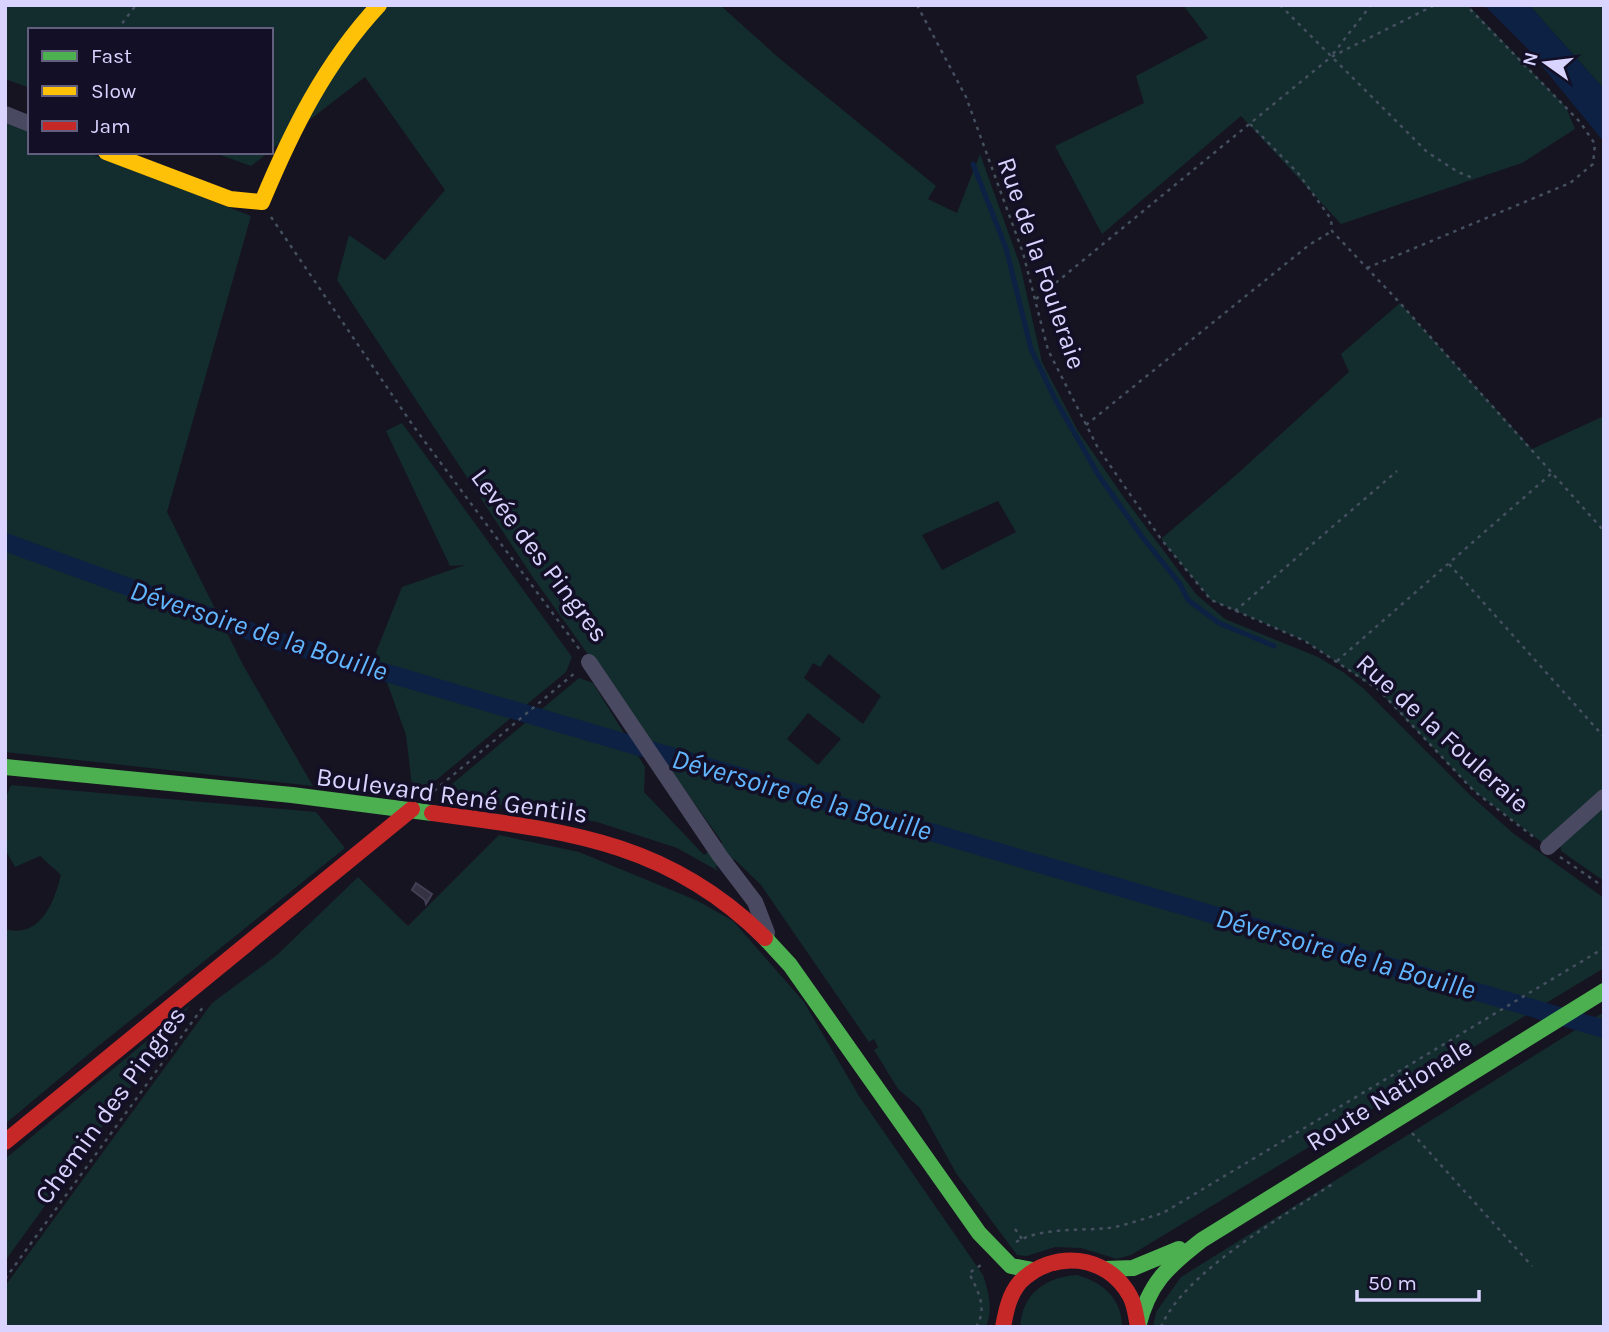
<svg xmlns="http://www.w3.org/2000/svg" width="1609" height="1332" font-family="Karla,sans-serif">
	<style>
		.green { fill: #132c2d; fill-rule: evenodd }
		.water { fill: #0d2144 }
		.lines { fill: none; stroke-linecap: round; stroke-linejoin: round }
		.stream { stroke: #0d2144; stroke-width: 5 }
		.canal { stroke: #0d2144; stroke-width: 18 }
		.building { fill: #343243; stroke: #433f54; stroke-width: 2 }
		.path { stroke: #44505f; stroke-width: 2.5; stroke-dasharray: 3.5 5; stroke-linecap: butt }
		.street { stroke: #4a4962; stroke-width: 16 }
		.fast { stroke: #4caf50; stroke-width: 16 }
		.slow { stroke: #ffc107; stroke-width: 16 }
		.jam { stroke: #c62828; stroke-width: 16 }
		.labels { text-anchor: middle; stroke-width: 7; stroke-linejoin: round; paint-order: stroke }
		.street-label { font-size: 26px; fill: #d9d4ff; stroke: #130f26 }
		.water-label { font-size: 28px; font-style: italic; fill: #62b6ff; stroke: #130f26 }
	</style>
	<rect width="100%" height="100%" fill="#161421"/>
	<!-- green -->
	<g class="green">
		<path d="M5,5H720L779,58L936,186L928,199L957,213L980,154L1020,265L1042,362L1078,431L1125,499L1196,594L1225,619L1318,657L1343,672L1363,688L1471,796L1514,834L1604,898V968L1131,1255L1117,1259L1081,1248L1055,1247L1027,1256L1017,1255L956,1173L920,1108L898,1089L874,1050L878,1047L874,1039L869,1042L761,885L734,859L715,867L720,872L677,848L597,822L440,794L579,678L593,683L645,767L644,792L704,855L722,842L532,576L337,280L349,235L385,260L445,190L365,77L271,150V30H30V88L5,79ZM998,501L1016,532L942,570L922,535ZM829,654L881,696L863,724L804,678L813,663L820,667ZM808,713L841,739L818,765L787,739Z"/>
		<polygon points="1183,5 1468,5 1566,107 1575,129 1522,163 1341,224 1241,116 1102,234 1055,146 1144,103 1136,76 1208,38"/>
		<polygon points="1529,5 1603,5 1604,89"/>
		<polygon points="5,121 30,130 30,152 86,152 251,216 167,512 243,665 313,786 5,752"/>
		<polygon points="212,152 269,152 251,166"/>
		<polygon points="1400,303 1532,449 1604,416 1604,797 1548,847 1474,791 1378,690 1305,641 1211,600 1161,539 1236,475 1349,372 1341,354"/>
		<polygon points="402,423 572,657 566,672 428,787 412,786 406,735 376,652 402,587 465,565 450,566 386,431"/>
		<path d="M11,785L316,812L345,848L96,1048L5,1124V929C41,939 54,902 61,875L40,856L15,867L5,849V799Z"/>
		<polygon points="1604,803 1604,881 1561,851 1560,843"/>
		<path d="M499,835L579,852L698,901L733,921L804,1002L859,1096L983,1275C989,1293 993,1309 986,1327H5V1286L212,1003L277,955L358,877L408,926Z"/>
		<polygon points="191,1004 5,1261 5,1159"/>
		<polygon points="1604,1012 1604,1327 1153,1327 1156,1312 1181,1277"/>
		<path d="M1077,1275C1102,1282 1122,1298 1122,1327H1020C1022,1294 1045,1277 1077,1275Z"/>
	</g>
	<!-- water -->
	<polygon class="water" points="1484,5 1529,5 1604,89 1604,142 1528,49"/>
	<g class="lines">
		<!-- stream -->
		<polyline class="stream" points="973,164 1006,248 1031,349 1055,399 1099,476 1143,538 1180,584 1188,600 1219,623 1274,646"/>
		<!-- canal -->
		<polyline class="canal" points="5,542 274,640 1604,1029"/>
	</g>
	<!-- building -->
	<polygon class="building" points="416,883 432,894 426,904 425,900 412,890"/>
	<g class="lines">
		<!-- path -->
		<g class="path">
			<polyline points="917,5 966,97 1023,253 1048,350 1098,448 1161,539 1211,600 1305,641 1379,690 1474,791 1535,838"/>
			<polyline points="1280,5 1427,152 1458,172 1473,178"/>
			<polyline points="117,30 136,5"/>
			<polyline points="1333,54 1371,5"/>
			<polyline points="1250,124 1298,173 1331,219 1332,231 1400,303 1604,531"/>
			<polyline points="271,217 414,427 580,650"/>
			<polyline points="1367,268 1570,183 1593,164 1595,144 1580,122 1466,5"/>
			<polyline points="1036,299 1331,57 1435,5"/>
			<polyline points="1086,425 1309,245 1332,231"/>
			<polyline points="1449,564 1604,737"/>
			<polyline points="1235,611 1397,471"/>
			<polyline points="1337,661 1552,473"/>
			<polyline points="434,791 576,672"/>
			<polyline points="1560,857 1604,887"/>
			<polyline points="1412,1133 1532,1266"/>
			<polyline points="1015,1229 1022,1239"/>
			<path d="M1016,1242C1042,1227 1080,1231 1109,1228C1127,1225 1146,1218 1163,1213L1604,948"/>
			<polyline points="5,1279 203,1007"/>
			<path d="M976,1327C988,1308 978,1291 969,1273L981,1265"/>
			<path d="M1161,1327C1184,1272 1284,1216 1334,1183"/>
		</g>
		<!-- street -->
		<g class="street">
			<polyline points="5,114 30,124"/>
			<polyline points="589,662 720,856 755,902 767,933"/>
			<polyline points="1548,847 1604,797"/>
		</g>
		<!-- fast -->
		<g class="fast">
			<polyline points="5,767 292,795 432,813"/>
			<polyline points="765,938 790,965 979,1233 1011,1266 1033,1270"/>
			<polyline points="1106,1269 1133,1268 1179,1249"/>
			<path d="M1138,1327C1149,1283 1167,1267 1202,1240L1604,991"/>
		</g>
		<!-- slow -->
		<path class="slow" d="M106,152L230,199L262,202C292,130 325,63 379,5"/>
		<!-- jam -->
		<g class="jam">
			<path d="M432,813C563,831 667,840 765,938"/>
			<polyline points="5,1142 412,809"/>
			<path d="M1003,1327C1006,1311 1009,1295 1020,1282C1053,1249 1107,1254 1130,1296C1135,1305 1136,1317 1138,1327"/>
		</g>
	</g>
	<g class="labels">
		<!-- street labels -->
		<g class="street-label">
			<text transform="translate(1042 263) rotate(71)" y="9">Rue de la Fouleraie</text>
			<text transform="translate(540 555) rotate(53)" y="9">Levée des Pingres</text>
			<text transform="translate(1443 733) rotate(42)" y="9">Rue de la Fouleraie</text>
			<text transform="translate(452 795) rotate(8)" y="9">Boulevard René Gentils</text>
			<text transform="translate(1389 1094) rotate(-32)" y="9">Route Nationale</text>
			<text transform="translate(110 1105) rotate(-54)" y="9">Chemin des Pingres</text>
		</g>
		<!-- water labels -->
		<g class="water-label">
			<text transform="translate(259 630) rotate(18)" y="10">Déversoire de la Bouille</text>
			<text transform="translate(802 794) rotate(16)" y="10">Déversoire de la Bouille</text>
			<text transform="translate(1346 953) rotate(16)" y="10">Déversoire de la Bouille</text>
		</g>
	</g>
	<!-- border -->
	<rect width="1609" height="1332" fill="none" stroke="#d9d4ff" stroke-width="14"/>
	<!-- legend -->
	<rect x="28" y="28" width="245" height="126" fill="#130f26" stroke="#625e7d" stroke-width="2"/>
	<rect x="42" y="51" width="35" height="10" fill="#4caf50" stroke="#625e7d" stroke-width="2"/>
	<text x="91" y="63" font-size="21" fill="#d9d4ff">Fast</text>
	<rect x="42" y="86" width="35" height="10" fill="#ffc107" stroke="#625e7d" stroke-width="2"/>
	<text x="91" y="98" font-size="21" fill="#d9d4ff">Slow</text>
	<rect x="42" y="121" width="35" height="10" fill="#c62828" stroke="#625e7d" stroke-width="2"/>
	<text x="91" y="133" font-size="21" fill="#d9d4ff">Jam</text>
	<!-- north arrow -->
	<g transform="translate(1546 63) rotate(284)" stroke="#130f26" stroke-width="5" paint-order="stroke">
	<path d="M0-5L12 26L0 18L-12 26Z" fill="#d9d4ff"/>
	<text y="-10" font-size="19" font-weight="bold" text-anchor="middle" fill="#d9d4ff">N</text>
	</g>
	<!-- scale -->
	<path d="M1357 1290v10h122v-10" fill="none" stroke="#d9d4ff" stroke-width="3.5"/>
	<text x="1368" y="1290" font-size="21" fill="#d9d4ff" stroke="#130f26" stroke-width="5" paint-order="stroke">50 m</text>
</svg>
